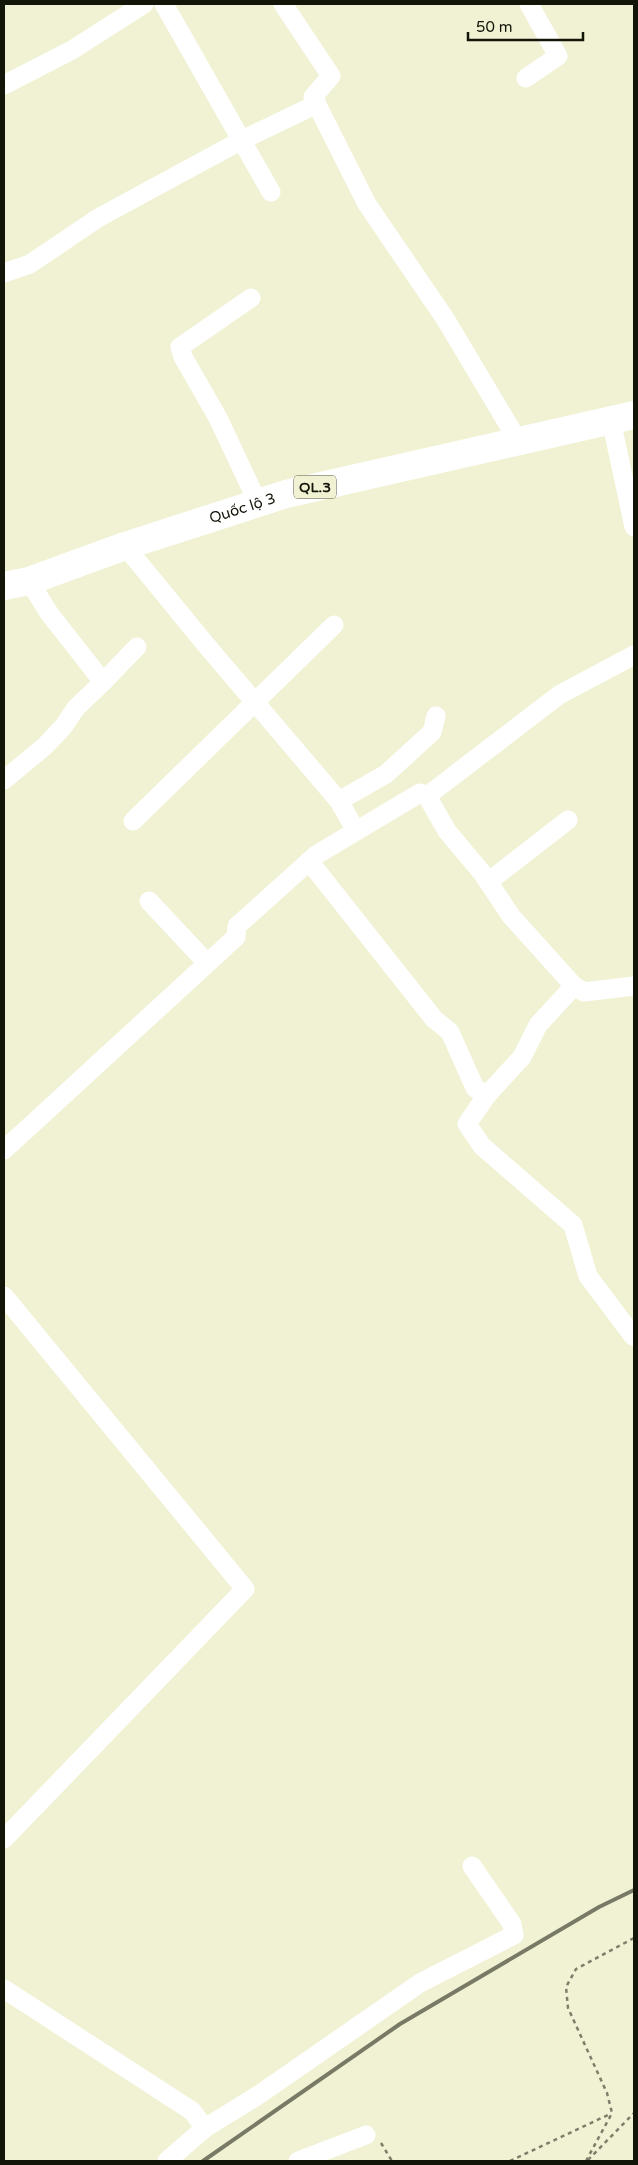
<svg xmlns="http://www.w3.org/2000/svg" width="638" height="2165" font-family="'Varela Round',sans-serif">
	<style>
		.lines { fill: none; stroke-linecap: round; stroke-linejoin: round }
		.path { stroke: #7e7f6a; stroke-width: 2.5; stroke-dasharray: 4 4; stroke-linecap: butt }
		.minor { stroke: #fff; stroke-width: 19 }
		.highway { stroke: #fff; stroke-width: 28 }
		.rail { stroke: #797a65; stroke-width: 4 }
		.labels { text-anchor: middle; stroke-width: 4.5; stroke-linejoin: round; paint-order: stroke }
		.shield { fill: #f0f2d3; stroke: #565746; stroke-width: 1 }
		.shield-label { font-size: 14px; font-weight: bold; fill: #141509 }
		.street-label { font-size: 15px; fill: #141509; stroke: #f0f2d3 }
	</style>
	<rect width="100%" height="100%" fill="#f0f2d3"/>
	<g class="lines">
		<!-- path -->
		<g class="path">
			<polyline points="381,2143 392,2161"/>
			<polyline points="588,2160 634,2113"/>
			<polyline points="510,2161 610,2114"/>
			<polyline points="586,2161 612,2113 607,2093 568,2008 566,1987 576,1969 634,1938"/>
		</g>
		<!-- minor -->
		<g class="minor">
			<polyline points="164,4 271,192"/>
			<polyline points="283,4 331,76 313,97 367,204 446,320 518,441"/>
			<polyline points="526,78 558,56 529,4"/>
			<polyline points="4,85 72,50 144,4"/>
			<polyline points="4,273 30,264 98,218 242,140 317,104"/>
			<polyline points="251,298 180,347 183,357 218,418 258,503"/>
			<polyline points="611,420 634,527"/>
			<polyline points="125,546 207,646 339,801 386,774 432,732 436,716"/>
			<polyline points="103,682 137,647"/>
			<polyline points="4,780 45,746 63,727 76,708 103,682 49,613 29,581"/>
			<polyline points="427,796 559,695 634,655"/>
			<polyline points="339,801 356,831"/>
			<polyline points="133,821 334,625"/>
			<polyline points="309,861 434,1019 450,1032 475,1088 487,1095 522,1057 538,1025 574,986"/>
			<polyline points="488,882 568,820"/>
			<polyline points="149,901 207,963"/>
			<polyline points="487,1095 467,1124 482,1146 573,1225 588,1276 633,1336"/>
			<polyline points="4,1150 236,937 237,926 316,855 420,793 427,796 447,831 483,874 511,916 574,986 584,992 634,986"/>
			<polyline points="4,1296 245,1589 4,1839"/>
			<polyline points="4,1989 192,2111 205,2128 167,2161"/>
			<polyline points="205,2128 260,2094 420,1983 514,1935 512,1924 472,1866"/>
			<polyline points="298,2161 366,2135"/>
		</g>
		<!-- highway -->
		<path class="highway" id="s1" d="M4,586L29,581L125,546L286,494L634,415"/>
		<!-- rail -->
		<polyline class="rail" points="203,2161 400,2024 599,1907 634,1890"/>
	</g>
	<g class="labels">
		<!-- shield labels -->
		<rect class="shield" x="294" y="475.5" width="42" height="23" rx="4"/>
		<g class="shield-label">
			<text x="315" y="492">QL.3</text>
		</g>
		<!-- street labels -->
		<g class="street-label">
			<text dy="5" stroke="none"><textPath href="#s1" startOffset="251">Quốc lộ 3</textPath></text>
		</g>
	</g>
	<!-- border -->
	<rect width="638" height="2165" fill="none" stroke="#141509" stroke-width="10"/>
	<!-- scale -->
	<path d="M468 32v8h115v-8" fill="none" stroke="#141509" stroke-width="2.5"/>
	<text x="476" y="32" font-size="15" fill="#141509" stroke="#f0f2d3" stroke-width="4" paint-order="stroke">50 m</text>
</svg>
